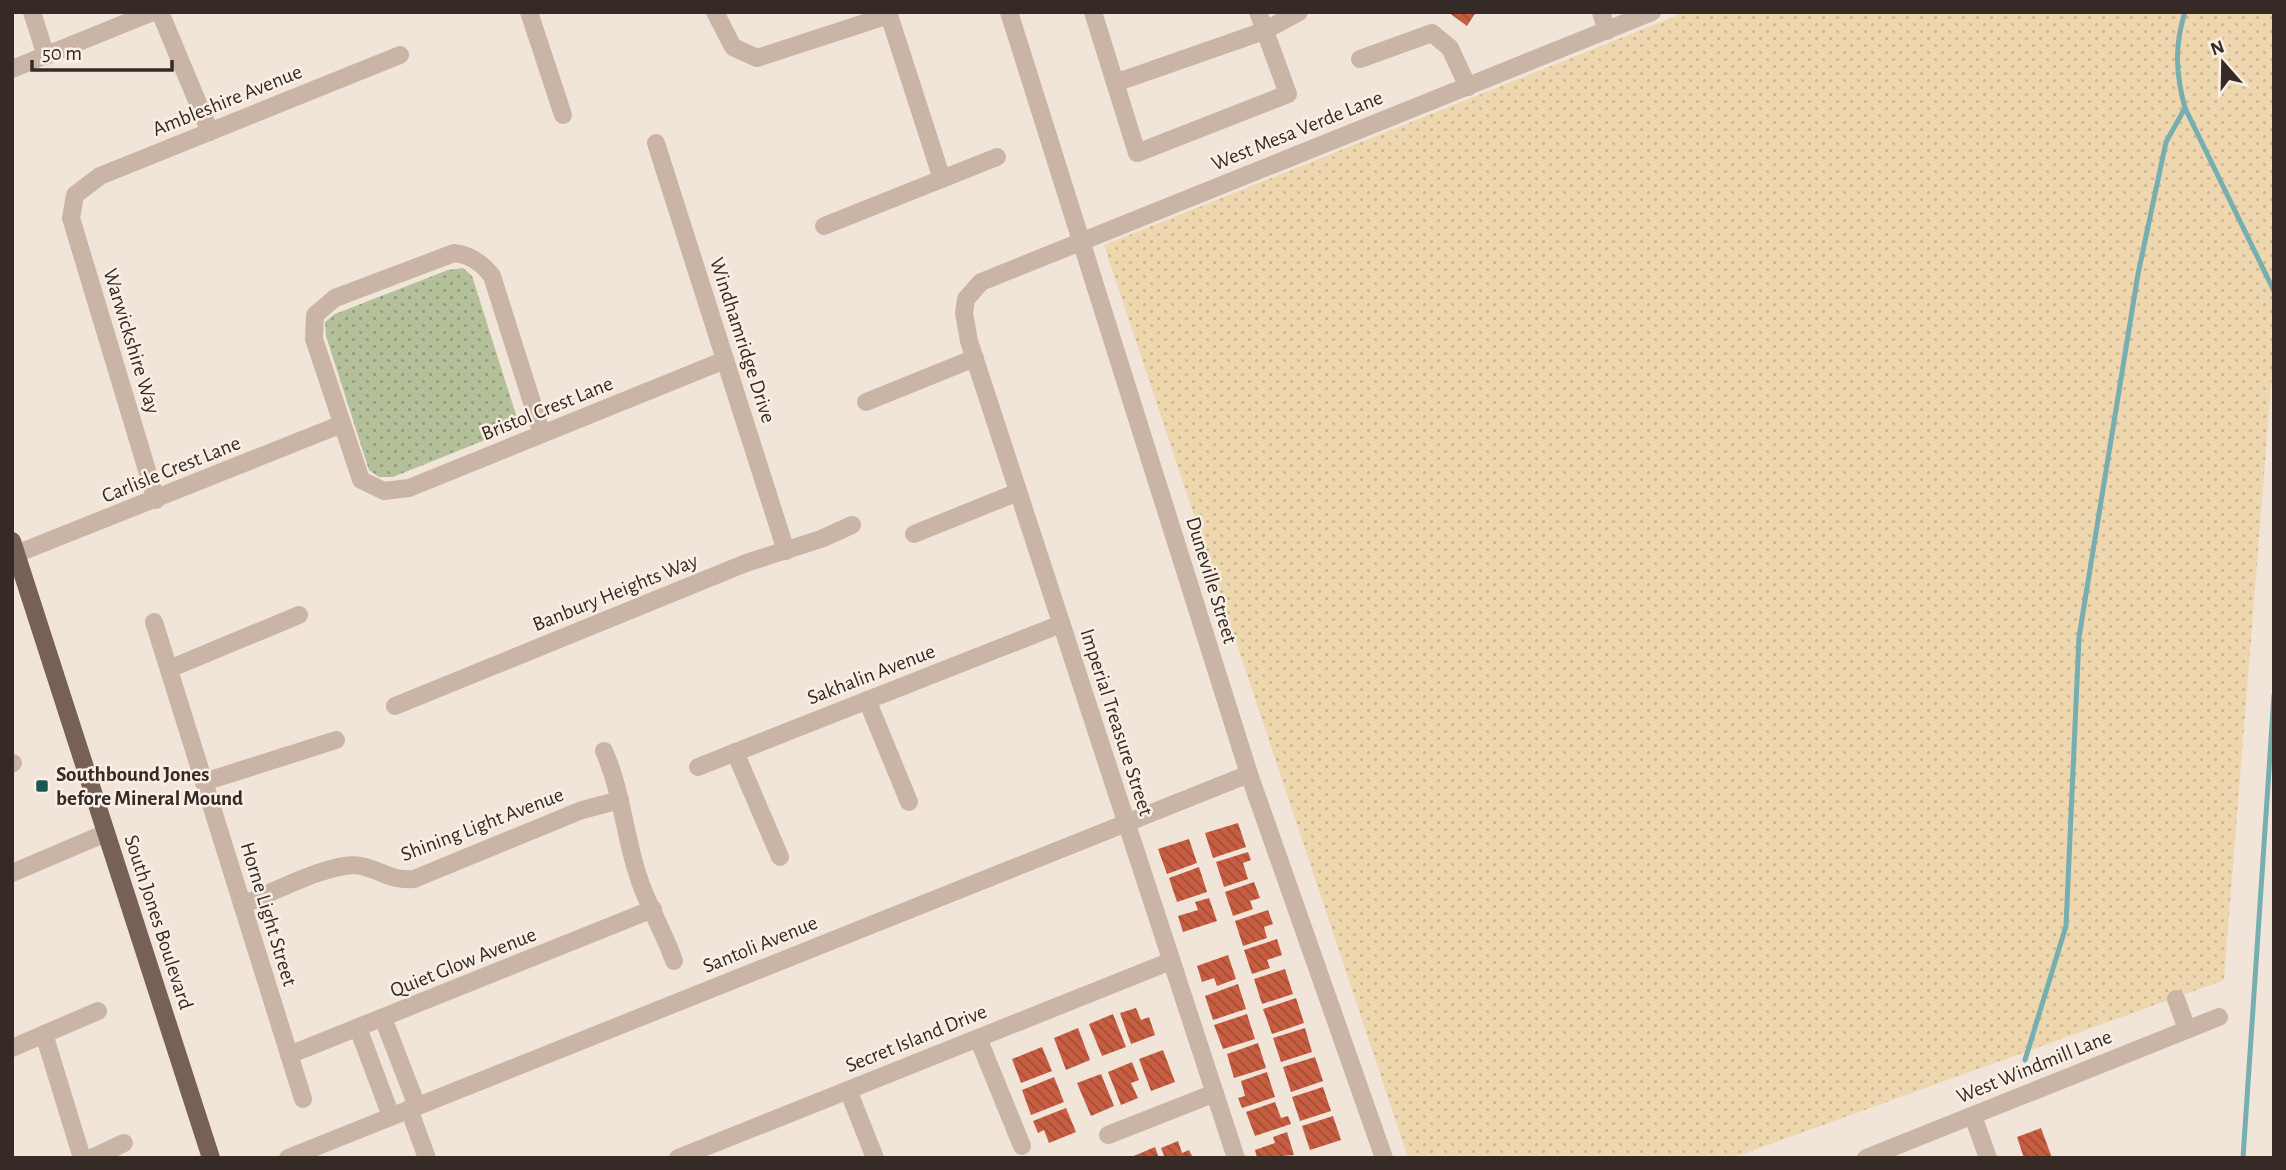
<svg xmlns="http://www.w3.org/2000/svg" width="2286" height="1170" font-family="'Alegreya Sans',sans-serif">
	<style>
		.sand { fill: url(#sand-dots) }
		.park { fill: url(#park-dots) }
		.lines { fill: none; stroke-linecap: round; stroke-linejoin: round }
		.stream { stroke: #77aeaf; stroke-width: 5 }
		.building { fill: url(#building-back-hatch) }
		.minor { stroke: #c9b4a5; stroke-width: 18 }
		.major { stroke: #776157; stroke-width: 18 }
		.poi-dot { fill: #1b5557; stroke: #f9efe5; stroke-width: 2.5 }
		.labels { text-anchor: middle; stroke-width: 5; stroke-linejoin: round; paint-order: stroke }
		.street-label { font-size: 21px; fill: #352a26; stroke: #f9efe5 }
		.poi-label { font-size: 21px; font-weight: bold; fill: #352a26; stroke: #f9efe5; text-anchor: start }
	</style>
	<defs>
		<pattern id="sand-dots" width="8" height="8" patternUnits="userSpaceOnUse" patternTransform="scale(1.75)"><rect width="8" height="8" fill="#eed6ae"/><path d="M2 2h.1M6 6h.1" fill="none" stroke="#cdb896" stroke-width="1.8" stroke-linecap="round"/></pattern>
		<pattern id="park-dots" width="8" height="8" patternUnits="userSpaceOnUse" patternTransform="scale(1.75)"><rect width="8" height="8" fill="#b4c099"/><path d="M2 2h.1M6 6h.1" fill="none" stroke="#939c7d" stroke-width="1.8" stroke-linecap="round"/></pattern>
		<pattern id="building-back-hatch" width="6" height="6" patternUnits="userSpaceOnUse" patternTransform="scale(1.75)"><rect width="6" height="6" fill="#c75d41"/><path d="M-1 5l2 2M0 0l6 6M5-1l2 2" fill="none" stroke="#a24d36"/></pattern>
	</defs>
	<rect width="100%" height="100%" fill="#f1e5d9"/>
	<!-- sand -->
	<polygon class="sand" points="1686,12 2274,12 2274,349 2224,980 1732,1158 1408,1158 1104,245"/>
	<!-- park -->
	<polygon class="park" points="463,268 472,276 517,418 510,430 393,477 379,477 369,470 326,336 325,322 335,314 448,270"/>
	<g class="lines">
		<!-- stream -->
		<g class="stream">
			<path d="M2185,12C2174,46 2176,75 2185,108L2274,291"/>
			<polyline points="2025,1060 2066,926 2079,637 2138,274 2166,142 2185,108"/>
			<polyline points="2243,1158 2274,695"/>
		</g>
	</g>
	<!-- building -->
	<g class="building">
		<polygon points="1448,12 1476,12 1467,26"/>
		<polygon points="1238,823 1246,847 1213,858 1205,833"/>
		<polygon points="1189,839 1197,863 1167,874 1158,849"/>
		<polygon points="1248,852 1251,860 1243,863 1248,879 1224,887 1216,862"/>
		<polygon points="1199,867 1207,892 1177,902 1169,878"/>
		<polygon points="1254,882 1260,898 1250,901 1253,909 1233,916 1225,892"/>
		<polygon points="1209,898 1217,921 1183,932 1178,916 1198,910 1195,902"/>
		<polygon points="1268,910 1273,924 1264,927 1267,938 1243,946 1235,921"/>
		<polygon points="1277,939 1282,955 1267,960 1270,968 1252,974 1244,950"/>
		<polygon points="1228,955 1236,979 1217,986 1214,978 1202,982 1197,966"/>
		<polygon points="1285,969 1293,994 1262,1004 1254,979"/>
		<polygon points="1238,984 1246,1009 1213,1020 1205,996"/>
		<polygon points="1296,998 1304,1023 1272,1034 1263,1009"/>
		<polygon points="1136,1008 1141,1020 1149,1017 1155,1035 1131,1044 1120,1013"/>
		<polygon points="1113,1014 1126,1047 1102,1056 1089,1024"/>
		<polygon points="1247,1014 1255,1039 1223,1049 1214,1025"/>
		<polygon points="1078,1028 1090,1060 1066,1070 1054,1038"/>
		<polygon points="1305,1028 1312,1052 1281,1062 1273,1038"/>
		<polygon points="1258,1043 1266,1068 1234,1078 1227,1054"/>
		<polygon points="1042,1047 1052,1071 1021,1083 1012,1059"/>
		<polygon points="1163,1050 1175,1082 1151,1091 1139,1059"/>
		<polygon points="1315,1057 1323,1081 1291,1092 1283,1067"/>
		<polygon points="1132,1062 1139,1080 1131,1083 1138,1098 1121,1105 1108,1072"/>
		<polygon points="1267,1072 1275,1097 1242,1108 1238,1098 1245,1096 1241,1081"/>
		<polygon points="1101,1074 1114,1106 1091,1116 1077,1083"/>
		<polygon points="1054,1077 1064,1102 1031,1115 1022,1090"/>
		<polygon points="1323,1087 1331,1111 1300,1121 1292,1097"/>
		<polygon points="1275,1102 1281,1118 1288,1116 1291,1124 1255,1136 1246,1112"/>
		<polygon points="1066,1108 1076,1132 1049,1143 1044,1130 1038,1133 1033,1121"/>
		<polygon points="1333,1116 1341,1140 1310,1150 1302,1126"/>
		<polygon points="2041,1128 2052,1158 2024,1158 2017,1137"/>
		<polygon points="1287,1132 1294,1155 1257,1158 1255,1150 1275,1143 1273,1137"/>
		<polygon points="1178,1141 1182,1153 1189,1150 1193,1158 1165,1158 1161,1148"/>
		<polygon points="1155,1147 1159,1158 1129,1158"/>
	</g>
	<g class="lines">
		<!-- minor -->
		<g class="minor">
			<polyline points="32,12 46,56"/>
			<polyline points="160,12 210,132"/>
			<polyline points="529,12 563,115"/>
			<polyline points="715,12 733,47 757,58 889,15"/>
			<polyline points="888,12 942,179"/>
			<polyline points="1009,12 1249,774 1384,1158"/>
			<polyline points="1093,12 1137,153 1288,94 1258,12"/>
			<polyline points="1601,12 1607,31"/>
			<polyline points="1360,59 1432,33 1450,48 1468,87"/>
			<polyline points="12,69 153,12"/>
			<polyline points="1115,83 1264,31 1299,12"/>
			<polyline points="656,143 786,551"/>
			<polyline points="824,226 997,157"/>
			<polyline points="866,402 975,358"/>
			<path d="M542,434L492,276C482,263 471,255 454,253L335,298L315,315L314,339L361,480L384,491L409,488L725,360"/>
			<polyline points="156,500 71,218 75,195 100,176 400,55"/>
			<polyline points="914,534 1018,492"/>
			<polyline points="16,554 342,424"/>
			<polyline points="154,622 303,1099"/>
			<polyline points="169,669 299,615"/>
			<polyline points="867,700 909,802"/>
			<polyline points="395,706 746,563 821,539 852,525"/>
			<path d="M604,751C624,796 625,846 644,892C653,915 666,937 674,961"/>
			<polyline points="735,752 780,857"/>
			<polyline points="12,764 13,763"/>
			<polyline points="698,767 1061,624"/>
			<polyline points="204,782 336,740"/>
			<polyline points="12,873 106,833"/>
			<path d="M242,905C270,894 333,860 361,866C381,870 390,881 414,879L582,810L620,800"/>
			<polyline points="2176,999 2187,1029"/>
			<polyline points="383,1018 417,1106"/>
			<polyline points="358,1028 391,1116"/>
			<polyline points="44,1034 82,1158"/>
			<polyline points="978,1038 1022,1146"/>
			<polyline points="12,1048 98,1011"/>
			<polyline points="289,1055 653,909"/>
			<polyline points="848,1090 875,1158"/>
			<polyline points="409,1109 427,1158"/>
			<polyline points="1973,1116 1988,1158"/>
			<polyline points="1108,1135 1215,1093"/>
			<polyline points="92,1158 124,1143"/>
			<polyline points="288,1158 1249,774"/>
			<polyline points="678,1158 1171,961"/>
			<polyline points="1236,1158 969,341 964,313 966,299 981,282 1652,12"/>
			<polyline points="1866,1158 2219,1017"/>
		</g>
		<!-- major -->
		<polyline class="major" points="12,541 211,1158"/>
	</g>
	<!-- markers -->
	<rect class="poi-dot" x="35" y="779" width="14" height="14" rx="3.5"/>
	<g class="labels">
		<!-- street labels -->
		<g class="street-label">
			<text transform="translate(227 100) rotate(-22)" y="7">Ambleshire Avenue</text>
			<text transform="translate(1297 130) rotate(-22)" y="7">West Mesa Verde Lane</text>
			<text transform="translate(743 340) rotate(72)" y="7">Windhamridge Drive</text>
			<text transform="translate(132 341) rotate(73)" y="7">Warwickshire Way</text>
			<text transform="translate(547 408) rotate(-22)" y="7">Bristol Crest Lane</text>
			<text transform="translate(171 469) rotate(-22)" y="7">Carlisle Crest Lane</text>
			<text transform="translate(1212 580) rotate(73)" y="7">Duneville Street</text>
			<text transform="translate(615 592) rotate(-22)" y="7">Banbury Heights Way</text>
			<text transform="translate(871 674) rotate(-21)" y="7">Sakhalin Avenue</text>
			<text transform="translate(1117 722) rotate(72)" y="7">Imperial Treasure Street</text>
			<text transform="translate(482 824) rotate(-21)" y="7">Shining Light Avenue</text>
			<text transform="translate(269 914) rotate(73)" y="7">Horne Light Street</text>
			<text transform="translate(159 922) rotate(72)" y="7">South Jones Boulevard</text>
			<text transform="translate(760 944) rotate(-22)" y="7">Santoli Avenue</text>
			<text transform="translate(463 962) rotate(-22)" y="7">Quiet Glow Avenue</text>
			<text transform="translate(916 1038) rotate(-22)" y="7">Secret Island Drive</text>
			<text transform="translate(2034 1066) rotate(-22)" y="7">West Windmill Lane</text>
		</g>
		<!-- poi labels -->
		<g class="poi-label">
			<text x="56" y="781">Southbound Jones<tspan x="56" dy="24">before Mineral Mound</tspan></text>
		</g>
	</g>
	<!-- border -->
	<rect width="2286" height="1170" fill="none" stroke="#352a26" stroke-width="28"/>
	<!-- north arrow -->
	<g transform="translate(2223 63) rotate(340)" stroke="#f9efe5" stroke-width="5" paint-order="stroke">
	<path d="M0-5L12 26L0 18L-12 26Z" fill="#352a26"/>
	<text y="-10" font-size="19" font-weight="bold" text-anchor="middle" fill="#352a26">N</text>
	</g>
	<!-- scale -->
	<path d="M32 60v10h140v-10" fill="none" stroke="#352a26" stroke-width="3.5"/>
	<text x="42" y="60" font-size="21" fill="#352a26" stroke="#f9efe5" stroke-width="5" paint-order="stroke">50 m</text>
</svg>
